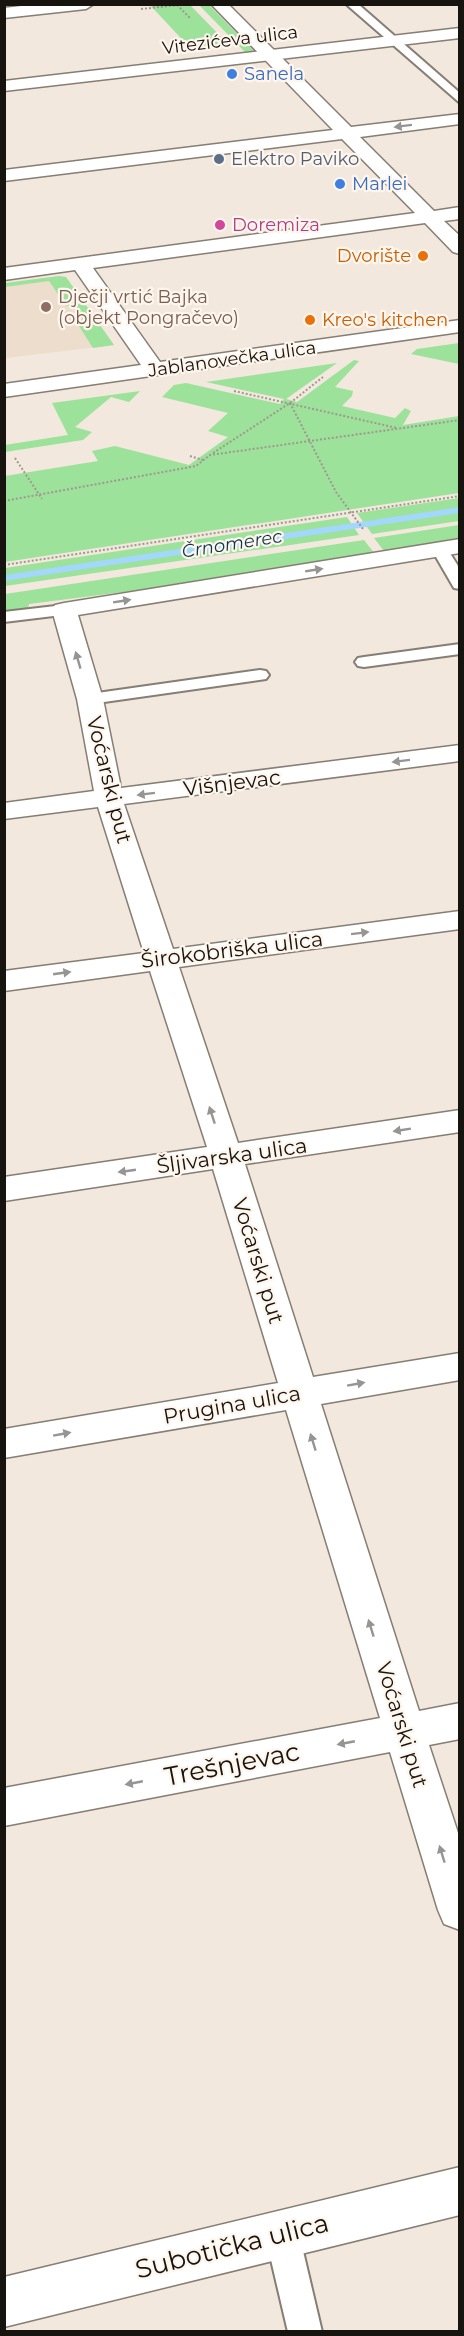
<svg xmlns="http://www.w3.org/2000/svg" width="464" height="2336" font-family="Montserrat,sans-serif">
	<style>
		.built { fill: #ecddcc }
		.green { fill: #9ce29a }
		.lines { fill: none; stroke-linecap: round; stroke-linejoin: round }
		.stream { fill: #a3d7fb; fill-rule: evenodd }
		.service-casing { stroke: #867d73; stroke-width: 4 }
		.minor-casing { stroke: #867d73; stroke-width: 3 }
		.tertiary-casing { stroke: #867d73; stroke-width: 3 }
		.path { stroke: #a09890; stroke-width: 2; stroke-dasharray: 2 2; stroke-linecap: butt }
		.service { fill: #fff; fill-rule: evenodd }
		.minor { fill: #fff; fill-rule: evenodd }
		.tertiary { fill: #fff; fill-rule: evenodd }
		.oneway { fill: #979593 }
		.shop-dot { fill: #3f7fe0; stroke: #fef6ed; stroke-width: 2 }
		.service-dot { fill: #5c6f8a; stroke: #fef6ed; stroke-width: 2 }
		.hotel-dot { fill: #d1479c; stroke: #fef6ed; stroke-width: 2 }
		.food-dot { fill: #e8710a; stroke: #fef6ed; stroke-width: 2 }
		.education-dot { fill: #8d6e63; stroke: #fef6ed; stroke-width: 2 }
		.labels { text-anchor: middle; stroke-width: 4.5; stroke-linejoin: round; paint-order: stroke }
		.far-street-label { font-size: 18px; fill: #17130f; stroke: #fef6ed }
		.far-shop-label { font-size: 18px; fill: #366cbe; stroke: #fef6ed; text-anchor: start }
		.far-service-label { font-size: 18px; fill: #4e5e75; stroke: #fef6ed; text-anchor: start }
		.far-hotel-label { font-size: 18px; fill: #b23c85; stroke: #fef6ed; text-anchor: start }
		.far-food-label { font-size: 18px; fill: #c56008; stroke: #fef6ed; text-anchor: end }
		.far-education-label { font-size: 18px; fill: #785e54; stroke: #fef6ed; text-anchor: start }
		.far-water-label { font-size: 18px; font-style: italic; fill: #0b354c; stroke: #fef6ed }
		.street-label { font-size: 21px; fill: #17130f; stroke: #fef6ed }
		.near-street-label { font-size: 26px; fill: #17130f; stroke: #fef6ed }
	</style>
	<rect width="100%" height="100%" fill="#f2e8dd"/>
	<!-- built -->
	<polygon class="built" points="66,277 114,345 5,358 5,285"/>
	<!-- green -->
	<g class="green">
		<polygon points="150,5 190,5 230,46 192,50"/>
		<polygon points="199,5 209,5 254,51 245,52"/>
		<polygon points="59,276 66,277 114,345 93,348 77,323 84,322 74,305 66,306 49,281 5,287 5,283"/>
		<polygon points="459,343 459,364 411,354 417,349"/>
		<polygon points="354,360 359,361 335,387 353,391 352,396 342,406 395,418 405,408 411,411 403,425 459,416 459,493 5,562 5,476 98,461 92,451 115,446 189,465 228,437 208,431 228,413 162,397 174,385 186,383 280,404 284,399 206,382 337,363 286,399 297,402"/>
		<polygon points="140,391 129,402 111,397 75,427 92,432 83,440 5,452 5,445 68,435 52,403"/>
		<polygon points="459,498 459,521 372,534 357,513"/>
		<polygon points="347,517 359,535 5,586 5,568"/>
		<polygon points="459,525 459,538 384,551 374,538"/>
		<polygon points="364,540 375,554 147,589 29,604 27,614 5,617 5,594"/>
	</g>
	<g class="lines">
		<!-- stream -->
		<polygon class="stream" points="460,507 460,513 4,581 4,575"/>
		<defs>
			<g id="service">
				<polygon points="346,4 358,4 460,93 460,103"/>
				<polygon points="440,545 446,547 460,569 460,589 454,588 432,550"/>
				<polygon points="64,605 70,606 72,610 70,614 4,622 4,612"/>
				<polygon points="460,644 460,654 364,667 358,666 355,662 358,658 364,657"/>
				<polygon points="260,670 266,671 269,675 266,679 90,704 84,703 81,699 84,695 90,694"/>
				<polygon points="282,2217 294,2222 299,2234 322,2332 288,2332 265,2234 270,2222"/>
			</g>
			<g id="minor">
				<polygon points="38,4 94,4 86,9 4,18 4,8"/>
				<polygon points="211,4 228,4 351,127 460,114 460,124 360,137 434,211 460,207 460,219 444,221 460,236 460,254 453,252 425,223 93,268 160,362 460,320 460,332 4,397 4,384 141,365 75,270 4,280 4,268 415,213 342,139 4,181 4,170 333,130"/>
				<polygon points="460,539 460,553 78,615 103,699 121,788 460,745 460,761 124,804 173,949 460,911 460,929 179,967 238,1143 460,1110 460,1132 245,1164 313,1377 460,1353 460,1380 321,1404 419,1711 460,1703 460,1739 429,1745 460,1839 460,1930 444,1924 438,1910 390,1752 4,1826 4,1788 380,1718 286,1410 4,1458 4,1429 278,1383 213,1169 4,1201 4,1177 207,1147 150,971 4,991 4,971 144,953 98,807 4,819 4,803 94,791 77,699 52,610 55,605 64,603"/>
				<polygon points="460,2167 460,2215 4,2327 4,2277"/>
			</g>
			<polygon id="tertiary" points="460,28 460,38 4,91 4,81"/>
		</defs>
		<!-- service casing -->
		<use href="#service" class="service-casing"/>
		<!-- minor casing -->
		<use href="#minor" class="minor-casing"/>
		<!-- tertiary casing -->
		<use href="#tertiary" class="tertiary-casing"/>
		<!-- path -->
		<g class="path">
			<polyline points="177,5 191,19"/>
			<polyline points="141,9 179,5"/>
			<polyline points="234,391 397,428"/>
			<polyline points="290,403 336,492 363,529"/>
			<polyline points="213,453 290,403 323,377"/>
			<polyline points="190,456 203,460"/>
			<polyline points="15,458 42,499"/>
			<polyline points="4,501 196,466 210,455 460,420"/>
			<polyline points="4,565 460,496"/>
		</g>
		<!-- service -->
		<use href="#service" class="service"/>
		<!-- minor -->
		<use href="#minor" class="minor"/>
		<!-- tertiary -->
		<use href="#tertiary" class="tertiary"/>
	</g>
	<!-- one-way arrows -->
	<defs><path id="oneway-solid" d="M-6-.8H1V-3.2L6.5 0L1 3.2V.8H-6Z" transform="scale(1.5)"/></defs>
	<g class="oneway">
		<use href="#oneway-solid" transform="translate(403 126) rotate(173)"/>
		<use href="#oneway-solid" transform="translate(314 570) rotate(-9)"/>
		<use href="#oneway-solid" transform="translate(122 601) rotate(-9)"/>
		<use href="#oneway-solid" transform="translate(78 660) rotate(-106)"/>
		<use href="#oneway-solid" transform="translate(401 761) rotate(173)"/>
		<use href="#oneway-solid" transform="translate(146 794) rotate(173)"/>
		<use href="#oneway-solid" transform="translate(360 933) rotate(-7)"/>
		<use href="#oneway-solid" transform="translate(62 973) rotate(-8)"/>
		<use href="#oneway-solid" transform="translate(212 1115) rotate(-108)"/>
		<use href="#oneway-solid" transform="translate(402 1130) rotate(171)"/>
		<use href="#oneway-solid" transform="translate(127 1171) rotate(172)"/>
		<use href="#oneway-solid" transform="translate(356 1384) rotate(-10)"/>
		<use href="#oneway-solid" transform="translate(62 1434) rotate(-10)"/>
		<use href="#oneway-solid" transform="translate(313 1442) rotate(-107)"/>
		<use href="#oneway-solid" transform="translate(371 1628) rotate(-107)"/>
		<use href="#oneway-solid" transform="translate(346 1743) rotate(169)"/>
		<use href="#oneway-solid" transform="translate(134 1783) rotate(169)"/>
		<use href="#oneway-solid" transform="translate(442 1854) rotate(-107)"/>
	</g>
	<!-- markers -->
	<g class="shop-dot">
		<circle cx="232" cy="74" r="6"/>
		<circle cx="340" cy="184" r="6"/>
	</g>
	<circle class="service-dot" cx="219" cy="159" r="6"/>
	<circle class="hotel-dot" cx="220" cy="225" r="6"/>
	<g class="food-dot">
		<circle cx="423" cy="256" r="6"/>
		<circle cx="310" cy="320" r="6"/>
	</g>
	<circle class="education-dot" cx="46" cy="307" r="6"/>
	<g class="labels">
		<!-- far-street labels -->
		<g class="far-street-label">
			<text transform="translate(230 40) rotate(-7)" y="6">Vitezićeva ulica</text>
			<text transform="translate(232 359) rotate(-8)" y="6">Jablanovečka ulica</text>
		</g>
		<!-- far-shop labels -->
		<g class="far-shop-label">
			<text x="244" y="80">Sanela</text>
			<text x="352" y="190">Marlei</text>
		</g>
		<!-- far-service labels -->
		<g class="far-service-label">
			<text x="231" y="165">Elektro Paviko</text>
		</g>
		<!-- far-hotel labels -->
		<g class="far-hotel-label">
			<text x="232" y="231">Doremiza</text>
		</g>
		<!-- far-food labels -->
		<g class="far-food-label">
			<text x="411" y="262">Dvorište</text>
			<text x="322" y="326" text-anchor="start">Kreo's kitchen</text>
		</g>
		<!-- far-education labels -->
		<g class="far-education-label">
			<text x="58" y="303">Dječji vrtić Bajka<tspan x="58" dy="21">(objekt Pongračevo)</tspan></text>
		</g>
		<!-- far-water labels -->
		<g class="far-water-label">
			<text transform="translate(232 544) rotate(-9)" y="6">Črnomerec</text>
		</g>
		<!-- street labels -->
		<g class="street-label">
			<text transform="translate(109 780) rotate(76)" y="7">Voćarski put</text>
			<text transform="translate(232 783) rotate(-7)" y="7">Višnjevac</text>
			<text transform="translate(232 950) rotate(-7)" y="7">Širokobriška ulica</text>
			<text transform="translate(232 1156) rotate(-8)" y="7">Šljivarska ulica</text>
			<text transform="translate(258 1261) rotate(73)" y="7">Voćarski put</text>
			<text transform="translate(232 1405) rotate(-10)" y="7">Prugina ulica</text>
			<text transform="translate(402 1725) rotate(73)" y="7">Voćarski put</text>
		</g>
		<!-- near-street labels -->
		<g class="near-street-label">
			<text transform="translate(232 1764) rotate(-11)" y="9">Trešnjevac</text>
			<text transform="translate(232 2246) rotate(-14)" y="9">Subotička ulica</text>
		</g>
	</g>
	<!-- border -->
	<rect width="464" height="2336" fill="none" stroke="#17130f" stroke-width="12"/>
</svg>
